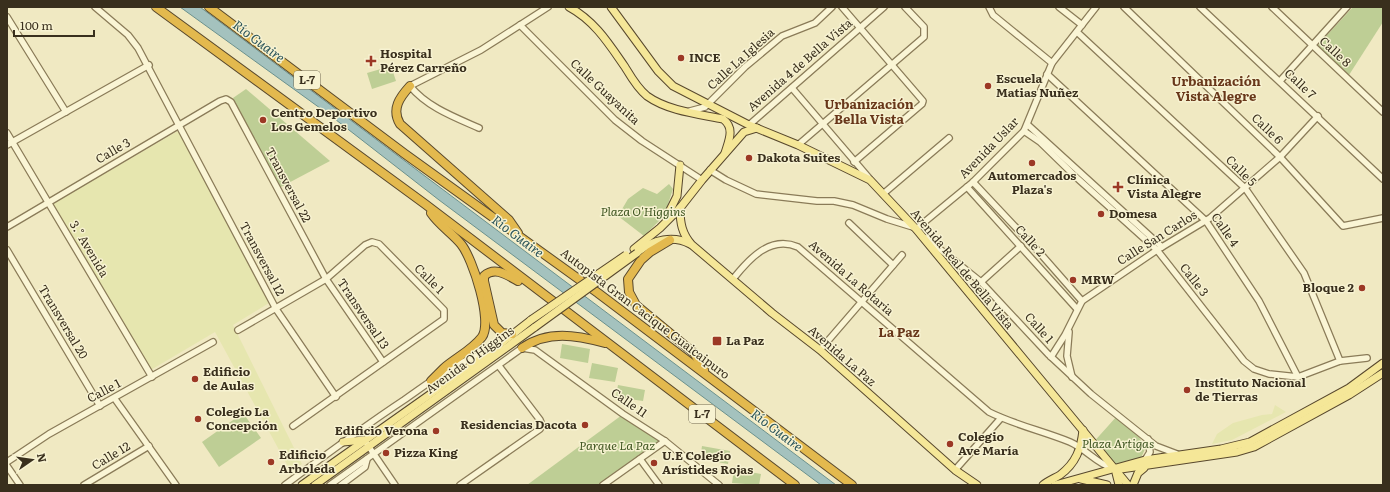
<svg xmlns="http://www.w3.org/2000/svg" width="1390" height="492" font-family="Literata,serif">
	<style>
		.farmland { fill: #e6e6af }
		.green { fill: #bece95 }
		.water { fill: #a4c2be; stroke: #6b918d }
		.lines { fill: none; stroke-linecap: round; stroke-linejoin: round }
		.minor-casing { stroke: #8a7b58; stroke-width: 8 }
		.major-casing { stroke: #58482d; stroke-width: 9 }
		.highway-casing { stroke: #58482d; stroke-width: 10 }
		.minor { stroke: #faf5d5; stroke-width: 5.5 }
		.major { stroke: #f5e798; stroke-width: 7 }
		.highway { stroke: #e3b94e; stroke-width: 8 }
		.major-bridge-casing { stroke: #58482d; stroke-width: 9; stroke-linecap: butt }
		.major-bridge { stroke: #f5e798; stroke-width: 7 }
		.poi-dot { fill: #9c3825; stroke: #f7f2d1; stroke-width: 1.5 }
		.labels { text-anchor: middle; stroke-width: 3; stroke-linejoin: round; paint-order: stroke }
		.shield { fill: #f7f2d1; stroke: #726a53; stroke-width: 1 }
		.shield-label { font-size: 11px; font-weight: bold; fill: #392f1d }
		.street-label { font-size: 12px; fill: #392f1d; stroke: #f7f2d1 }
		.poi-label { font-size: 12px; font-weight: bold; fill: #392f1d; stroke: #f7f2d1; text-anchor: start }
		.park-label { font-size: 12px; font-style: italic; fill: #415723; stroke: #f7f2d1 }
		.water-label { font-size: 13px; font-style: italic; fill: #2c555a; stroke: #f7f2d1 }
		.neighbourhood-label { font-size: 13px; font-weight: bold; fill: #68371a; stroke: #f7f2d1 }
	</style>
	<rect width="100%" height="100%" fill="#f0e9c2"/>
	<!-- farmland -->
	<g class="farmland">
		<polygon points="178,131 269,303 233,325 302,464 291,472 215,332 149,371 51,205"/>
		<polygon points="1275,405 1286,412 1232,440 1212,444 1217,434 1233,423 1262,415 1272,414"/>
	</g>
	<!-- green -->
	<g class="green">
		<polygon points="1353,7 1383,7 1383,22 1349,75 1317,46"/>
		<polygon points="391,66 396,81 372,89 367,73"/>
		<polygon points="246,89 330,161 279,188 233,98"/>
		<polygon points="669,184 673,189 664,216 644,236 618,216 628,199 643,188 657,194"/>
		<polygon points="562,344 590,349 588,363 560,358"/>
		<polygon points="592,363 618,368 615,382 589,378"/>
		<polygon points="618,385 645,390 643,401 616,397"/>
		<polygon points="243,413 261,438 219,467 202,442"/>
		<polygon points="622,415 663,442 603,485 527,485"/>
		<path d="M1117,416C1128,426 1141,435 1145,449L1140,460L1110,467L1091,445Z"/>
		<polygon points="702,446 730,451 728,464 700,459"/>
		<polygon points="734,469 761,474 759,485 732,483"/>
	</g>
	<!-- water -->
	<polygon class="water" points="180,7 200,7 836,485 821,485 439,200 331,116"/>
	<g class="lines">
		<defs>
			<g id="minor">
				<polyline points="95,7 128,35 138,48 276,309 336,397"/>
				<polyline points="842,7 923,101 922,104 854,162"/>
				<polyline points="989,7 993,15 1052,63"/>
				<polyline points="1059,7 1082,25"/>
				<polyline points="1124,7 1280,157 1343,226 1383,218"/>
				<polyline points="1200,7 1383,179"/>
				<polyline points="1272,7 1383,112"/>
				<polyline points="7,17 66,112"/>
				<polyline points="520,25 615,120 642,141 702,180"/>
				<polyline points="1077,32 1245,188 1304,273 1340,361"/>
				<polyline points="1047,74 1206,221 1259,301 1298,377"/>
				<polyline points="1280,81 1347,7"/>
				<polyline points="792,88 869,178"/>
				<polyline points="690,111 705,107 745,67 782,36 815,23 832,7"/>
				<polyline points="749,125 884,7"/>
				<polyline points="1028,125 1162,247"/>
				<path d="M479,128C454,117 427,107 410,86L481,50L548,7"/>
				<polyline points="1024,131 1040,142 1077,178 1157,250 1244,361 1254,369 1269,374 1298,377 1340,361 1367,358"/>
				<polyline points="7,133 152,377"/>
				<polyline points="7,145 149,65"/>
				<polyline points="798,145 924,37 924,27 905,7"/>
				<polyline points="710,170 726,180 756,194 817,201 834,201 853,205 887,219 913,227"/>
				<polyline points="973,182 1039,252 1082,301"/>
				<polyline points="967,187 1077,309"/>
				<polyline points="883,194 949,138"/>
				<polyline points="849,223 893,265"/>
				<polyline points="7,227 220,101 226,99 231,102 326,279 383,362"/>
				<polyline points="918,231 916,229 973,182 1024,131 1052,63 1096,7"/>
				<polyline points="926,238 981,282 1048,354 1091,394 1156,446 1177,454"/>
				<polyline points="7,250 100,406"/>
				<path d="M733,279C749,259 770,235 798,247L989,412C1015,425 1043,431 1070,442C1086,449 1097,464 1114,469"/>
				<polyline points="981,282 1021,246"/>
				<polyline points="238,330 326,279 365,245 372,242 379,244 444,310 444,319 293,426"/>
				<polyline points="1069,332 1067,356 1072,377"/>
				<polyline points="820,350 902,255"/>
				<polyline points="1051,357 1065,335 1082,301 1157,250 1210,218 1280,157 1318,116"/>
				<polyline points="115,399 176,485"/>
				<polyline points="367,444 395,485"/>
				<polyline points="640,459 659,485"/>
				<polyline points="1145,460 1150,452 1148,439"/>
				<polyline points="7,462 49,434 213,342"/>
				<polyline points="7,466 20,485"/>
				<polyline points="955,470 1001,418"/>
				<polyline points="84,485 149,446"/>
				<path d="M285,485C324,456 363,427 404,400C430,382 455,362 486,353"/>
				<polyline points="330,485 522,348 535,350 623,414 665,441 719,485"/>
				<polyline points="341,485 365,467 367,459"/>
				<polyline points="460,485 540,429 542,425 540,420 499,366"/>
				<polyline points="603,485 665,441"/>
			</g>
			<g id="major">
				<path d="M569,7C595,21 609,44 625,67C631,77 637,88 647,96C668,111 698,114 723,119C735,128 729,140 725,153"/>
				<polyline points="611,7 658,71 673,86 749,125 798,145 870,180 916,229 1128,485"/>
				<path d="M680,208C680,223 682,234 692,245L772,313L820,350L955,470L977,485"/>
				<polyline points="666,218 677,196 680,165"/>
				<polyline points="634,249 660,228 680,208 702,180 744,132 757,128"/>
				<path d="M639,251C653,240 673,235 690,244"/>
				<polyline points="343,442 364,440"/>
				<polyline points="1121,469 1237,452 1254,447 1349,395 1383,373"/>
				<polyline points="1116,473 1119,485"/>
				<polyline points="1081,479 1107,485"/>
				<polyline points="302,485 490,352 531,320"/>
				<polyline points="315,485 535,327"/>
				<path d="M1043,485C1048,481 1055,478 1060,475C1076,463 1081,449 1083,430"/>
				<polyline points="1055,485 1145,460 1221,449 1250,442 1349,388 1383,363"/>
				<polyline points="1133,485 1138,473 1144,468"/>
			</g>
			<g id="highway">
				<polyline points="156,7 425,204 795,485"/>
				<polyline points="209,7 405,154 598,293 852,485"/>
				<path d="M410,86C400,97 391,109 400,124L509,220L518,233"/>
				<path d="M431,213C439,225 452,233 461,244C473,259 493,321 482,337C472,350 457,357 444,368C440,372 436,376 431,381"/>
				<polyline points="670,240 650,252 641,260 628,279 629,292 636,305 694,353 704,370"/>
				<path d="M512,334L502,333L494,325L484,281V276C495,266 507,275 518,281"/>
				<path d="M522,348C548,330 576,335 605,343"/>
			</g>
		</defs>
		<!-- minor casing -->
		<use href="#minor" class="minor-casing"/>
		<!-- major casing -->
		<use href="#major" class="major-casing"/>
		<!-- highway casing -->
		<use href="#highway" class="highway-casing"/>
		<!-- minor -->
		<use href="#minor" class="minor"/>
		<!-- major -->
		<use href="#major" class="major"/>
		<!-- highway -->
		<use href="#highway" class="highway"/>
		<defs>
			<g id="major-bridge">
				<polyline points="531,320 626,255"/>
				<polyline points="535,327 637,253"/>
			</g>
		</defs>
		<!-- major-bridge casing -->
		<use href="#major-bridge" class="major-bridge-casing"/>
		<!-- major-bridge -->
		<use href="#major-bridge" class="major-bridge"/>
	</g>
	<!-- markers -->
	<g class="poi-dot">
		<circle cx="681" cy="58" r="4"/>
		<path d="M369 55h4v4h4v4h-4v4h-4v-4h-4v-4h4z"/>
		<circle cx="988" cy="86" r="4"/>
		<circle cx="263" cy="120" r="4"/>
		<circle cx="749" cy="158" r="4"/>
		<circle cx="1032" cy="163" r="4"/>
		<path d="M1116 181h4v4h4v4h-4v4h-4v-4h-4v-4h4z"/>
		<circle cx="1101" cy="214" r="4"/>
		<circle cx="1073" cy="280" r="4"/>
		<circle cx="1362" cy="288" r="4"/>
		<rect x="712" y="336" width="10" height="10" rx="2"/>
		<circle cx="195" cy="379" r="4"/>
		<circle cx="1187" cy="390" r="4"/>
		<circle cx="198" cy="419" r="4"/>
		<circle cx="585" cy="425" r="4"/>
		<circle cx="436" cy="431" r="4"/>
		<circle cx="950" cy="444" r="4"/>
		<circle cx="386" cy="453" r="4"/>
		<circle cx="271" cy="462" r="4"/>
		<circle cx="654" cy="463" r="4"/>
	</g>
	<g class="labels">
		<!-- shield labels -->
		<g class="shield">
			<rect x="294" y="71" width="26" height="18" rx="3"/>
			<rect x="689" y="405" width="26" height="18" rx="3"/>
		</g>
		<g class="shield-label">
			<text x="307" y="84">L-7</text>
			<text x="702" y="418">L-7</text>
		</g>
		<!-- street labels -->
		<g class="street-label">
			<text transform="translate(1335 52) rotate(43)" y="4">Calle 8</text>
			<text transform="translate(741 59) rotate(-42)" y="4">Calle La Iglesia</text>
			<text transform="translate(800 65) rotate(-41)" y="4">Avenida 4 de Bella Vista</text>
			<text transform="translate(1300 84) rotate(43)" y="4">Calle 7</text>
			<text transform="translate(605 92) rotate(43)" y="4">Calle Guayanita</text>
			<text transform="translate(1267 129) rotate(44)" y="4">Calle 6</text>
			<text transform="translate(989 148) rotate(-46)" y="4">Avenida Uslar</text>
			<text transform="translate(113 151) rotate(-30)" y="4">Calle 3</text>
			<text transform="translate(1241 171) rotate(45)" y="4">Calle 5</text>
			<text transform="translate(288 185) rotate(62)" y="4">Transversal 22</text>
			<text transform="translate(1225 230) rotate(55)" y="4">Calle 4</text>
			<text transform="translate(1157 238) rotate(-32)" y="4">Calle San Carlos</text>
			<text transform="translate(1030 241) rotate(48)" y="4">Calle 2</text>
			<text transform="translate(89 249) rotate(59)" y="4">3.° Avenida</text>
			<text transform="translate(262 259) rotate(62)" y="4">Transversal 12</text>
			<text transform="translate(962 269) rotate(50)" y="4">Avenida Real de Bella Vista</text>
			<text transform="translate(851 278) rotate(41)" y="4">Avenida La Rotaria</text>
			<text transform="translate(429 279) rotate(45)" y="4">Calle 1</text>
			<text transform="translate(1194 280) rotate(52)" y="4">Calle 3</text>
			<text transform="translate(363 314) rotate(56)" y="4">Transversal 13</text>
			<text transform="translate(645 314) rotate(37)" y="4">Autopista Gran Cacique Guaicaipuro</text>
			<text transform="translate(63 322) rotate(59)" y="4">Transversal 20</text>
			<text transform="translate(1039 328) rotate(48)" y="4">Calle 1</text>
			<text transform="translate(842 356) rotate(41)" y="4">Avenida La Paz</text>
			<text transform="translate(470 360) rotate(-36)" y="4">Avenida O'Higgins</text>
			<text transform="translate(104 391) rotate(-28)" y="4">Calle 1</text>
			<text transform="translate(629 403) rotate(35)" y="4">Calle 11</text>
			<text transform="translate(111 456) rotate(-31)" y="4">Calle 12</text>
		</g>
		<!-- poi labels -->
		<g class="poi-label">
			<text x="380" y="58">Hospital<tspan x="380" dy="14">Pérez Carreño</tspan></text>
			<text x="689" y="62">INCE</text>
			<text x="996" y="83">Escuela<tspan x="996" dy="14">Matias Nuñez</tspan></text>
			<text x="271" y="117">Centro Deportivo<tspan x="271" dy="14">Los Gemelos</tspan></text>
			<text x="757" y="162">Dakota Suites</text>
			<text x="1032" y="180" text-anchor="middle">Automercados<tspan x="1032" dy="14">Plaza's</tspan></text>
			<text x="1127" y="184">Clínica<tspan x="1127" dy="14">Vista Alegre</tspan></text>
			<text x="1109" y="218">Domesa</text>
			<text x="1081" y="284">MRW</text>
			<text x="1354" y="292" text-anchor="end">Bloque 2</text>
			<text x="726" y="345">La Paz</text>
			<text x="203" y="376">Edificio<tspan x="203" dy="14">de Aulas</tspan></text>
			<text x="1195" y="387">Instituto Nacional<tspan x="1195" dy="14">de Tierras</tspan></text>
			<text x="206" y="416">Colegio La<tspan x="206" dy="14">Concepción</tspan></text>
			<text x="577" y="429" text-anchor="end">Residencias Dacota</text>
			<text x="428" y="435" text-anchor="end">Edificio Verona</text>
			<text x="958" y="441">Colegio<tspan x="958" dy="14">Ave María</tspan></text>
			<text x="394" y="457">Pizza King</text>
			<text x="279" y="459">Edificio<tspan x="279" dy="14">Arboleda</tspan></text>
			<text x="662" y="460">U.E Colegio<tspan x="662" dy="14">Arístides Rojas</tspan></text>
		</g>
		<!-- park labels -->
		<g class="park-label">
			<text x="643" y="216">Plaza O'Higgins</text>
			<text x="1118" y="448">Plaza Artigas</text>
			<text x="617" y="450">Parque La Paz</text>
		</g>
		<!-- water labels -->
		<g class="water-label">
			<text transform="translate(259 41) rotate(37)" y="5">Río Guaire</text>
			<text transform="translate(518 236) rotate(37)" y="5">Río Guaire</text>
			<text transform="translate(777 430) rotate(37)" y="5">Río Guaire</text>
		</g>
		<!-- neighbourhood labels -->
		<g class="neighbourhood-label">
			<text x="1216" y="86">Urbanización<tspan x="1216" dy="15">Vista Alegre</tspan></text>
			<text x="869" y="109">Urbanización<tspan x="869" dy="15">Bella Vista</tspan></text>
			<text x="899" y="337">La Paz</text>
		</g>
	</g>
	<!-- border -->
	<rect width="1390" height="492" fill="none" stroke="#392f1d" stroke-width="16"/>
	<!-- north arrow -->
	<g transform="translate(32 460) rotate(77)" stroke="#f7f2d1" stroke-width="3" paint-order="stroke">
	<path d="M0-3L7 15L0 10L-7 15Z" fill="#392f1d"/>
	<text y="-6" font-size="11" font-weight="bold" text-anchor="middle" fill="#392f1d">N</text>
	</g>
	<!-- scale -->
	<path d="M14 30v6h80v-6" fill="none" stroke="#392f1d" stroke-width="2"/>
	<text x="20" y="30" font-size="12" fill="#392f1d" stroke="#f7f2d1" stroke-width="3" paint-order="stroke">100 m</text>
</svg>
